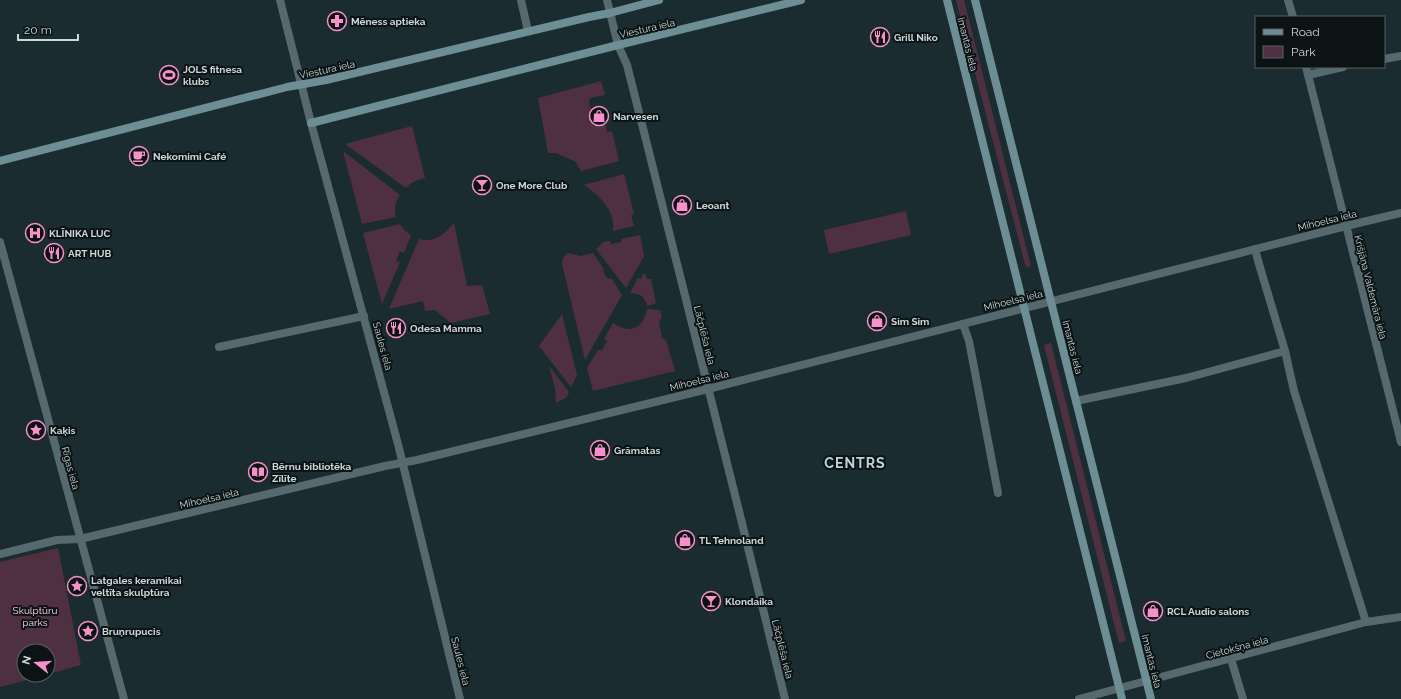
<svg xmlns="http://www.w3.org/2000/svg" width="1401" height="699" font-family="Raleway,sans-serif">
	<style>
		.green { fill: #4f3041 }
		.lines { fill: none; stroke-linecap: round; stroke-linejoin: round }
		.street { stroke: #56696e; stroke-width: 8 }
		.secondary { stroke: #6e8e95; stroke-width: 8 }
		.labels { text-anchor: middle; stroke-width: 4; stroke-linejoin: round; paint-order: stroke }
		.poi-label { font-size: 10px; font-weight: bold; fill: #ccd7d9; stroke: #0b1314; text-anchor: start }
		.street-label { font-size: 10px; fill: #ccd7d9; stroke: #0b1314 }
		.park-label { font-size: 10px; fill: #fad3e7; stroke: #0b1314 }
		.district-label { font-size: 14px; font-weight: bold; letter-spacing: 1px; fill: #bfd4d9; stroke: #0b1314 }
	</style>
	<rect width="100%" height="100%" fill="#1a2c2f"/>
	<!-- green -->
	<g class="green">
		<polygon points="956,0 964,0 1031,266 1026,268"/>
		<polygon points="601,81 605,95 590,98 589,102 595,124 605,122 607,132 612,131 619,161 581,171 576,162 556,153 548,153 538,98"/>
		<path d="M412,126L425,178C417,180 411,182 406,188L345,144Z"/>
		<path d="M343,151L400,195C395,202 394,209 396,217L362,224Z"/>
		<path d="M624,174L634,214L631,215L634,226L613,231C616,211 599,195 584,185Z"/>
		<polygon points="906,211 911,235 829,254 824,230"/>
		<path d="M454,223L467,286L482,285L490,314L451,323L435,310L425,311L423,301L389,309L419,239C434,243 444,235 454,223Z"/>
		<polygon points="400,224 404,230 411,235 404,253 400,251 396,261 400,262 382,304 363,233"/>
		<polygon points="640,235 644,256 626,288 596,249 600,246 603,242 610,241 611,244 621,242 621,239"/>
		<polygon points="568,253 581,256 593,253 604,269 603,271 607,278 612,279 622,295 585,360 562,264 563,258"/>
		<path d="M643,274H645L647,279H651L656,303L647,306C645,296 639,293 630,293L638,278L641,279Z"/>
		<path d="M647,309L660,310L662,317L659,322L662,338L666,340L675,371L593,391L587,368L598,350H602L607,341L604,339L613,323C629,334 643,330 647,309Z"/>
		<polygon points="562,314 577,375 571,387 539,346"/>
		<polygon points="1051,343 1126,641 1119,643 1044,345"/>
		<polygon points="549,366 569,392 567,397 556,403 555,388"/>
		<polygon points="58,548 81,665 48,674 48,651 24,651 24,675 45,675 0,687 0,562"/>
	</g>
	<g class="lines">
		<!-- street -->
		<g class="street">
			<polyline points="280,0 311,123 398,444 460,699"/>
			<polyline points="521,0 528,31"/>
			<polyline points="607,0 618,45 627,65 647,144 739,511 785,699"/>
			<polyline points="1288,0 1293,17"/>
			<polyline points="1384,59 1401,56"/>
			<polyline points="1306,67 1401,442"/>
			<polyline points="1308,75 1343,67"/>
			<polyline points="0,242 124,699"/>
			<polyline points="1255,249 1259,264 1285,351 1294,391 1366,622"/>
			<polyline points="963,324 969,341 998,493"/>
			<polyline points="219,347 364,316"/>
			<polyline points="1076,401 1186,378 1285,351"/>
			<polyline points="0,554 57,540 80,539 385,466 417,460 708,389 1346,226 1401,213"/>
			<polyline points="1231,659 1243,699"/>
			<polyline points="1079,699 1366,622 1401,617"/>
		</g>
		<!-- secondary -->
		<g class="secondary">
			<polyline points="947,0 1122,699"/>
			<polyline points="975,0 1151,699"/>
			<polyline points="311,123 618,45 801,0"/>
			<polyline points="0,161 287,87 326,80 589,17 610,13 659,0"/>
		</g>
	</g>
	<!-- icons -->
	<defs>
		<symbol id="pharmacy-ring" viewBox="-11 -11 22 22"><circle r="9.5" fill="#0b1314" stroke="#f890cb" stroke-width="1.5"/><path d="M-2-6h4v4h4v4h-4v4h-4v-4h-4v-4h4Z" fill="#f890cb"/></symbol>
		<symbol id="restaurant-ring" viewBox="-11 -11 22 22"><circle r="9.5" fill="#0b1314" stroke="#f890cb" stroke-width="1.5"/><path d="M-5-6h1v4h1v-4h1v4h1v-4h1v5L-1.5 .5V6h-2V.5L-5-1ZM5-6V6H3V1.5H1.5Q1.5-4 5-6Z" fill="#f890cb"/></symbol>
		<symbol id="stadium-ring" viewBox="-11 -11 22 22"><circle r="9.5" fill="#0b1314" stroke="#f890cb" stroke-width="1.5"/><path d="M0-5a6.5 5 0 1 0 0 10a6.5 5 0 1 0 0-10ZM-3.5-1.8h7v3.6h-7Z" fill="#f890cb"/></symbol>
		<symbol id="shop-ring" viewBox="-11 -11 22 22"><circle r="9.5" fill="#0b1314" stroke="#f890cb" stroke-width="1.5"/><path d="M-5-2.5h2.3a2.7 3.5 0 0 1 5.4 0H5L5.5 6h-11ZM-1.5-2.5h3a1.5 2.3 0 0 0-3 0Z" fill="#f890cb"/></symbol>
		<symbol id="cafe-ring" viewBox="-11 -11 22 22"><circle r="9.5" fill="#0b1314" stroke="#f890cb" stroke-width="1.5"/><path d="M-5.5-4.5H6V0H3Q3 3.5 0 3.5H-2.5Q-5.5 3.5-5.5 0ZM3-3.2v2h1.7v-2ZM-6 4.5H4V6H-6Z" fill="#f890cb"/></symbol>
		<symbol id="bar-ring" viewBox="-11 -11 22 22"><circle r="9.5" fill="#0b1314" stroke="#f890cb" stroke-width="1.5"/><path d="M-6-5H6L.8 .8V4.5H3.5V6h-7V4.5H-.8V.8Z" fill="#f890cb"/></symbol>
		<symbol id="hospital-ring" viewBox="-11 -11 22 22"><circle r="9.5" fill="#0b1314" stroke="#f890cb" stroke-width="1.5"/><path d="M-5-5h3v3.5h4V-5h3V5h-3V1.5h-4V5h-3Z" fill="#f890cb"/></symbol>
		<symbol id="sight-ring" viewBox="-11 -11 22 22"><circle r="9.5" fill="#0b1314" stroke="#f890cb" stroke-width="1.5"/><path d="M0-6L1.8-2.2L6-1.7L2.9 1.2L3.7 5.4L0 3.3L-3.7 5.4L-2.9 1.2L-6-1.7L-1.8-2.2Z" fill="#f890cb"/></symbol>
		<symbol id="library-ring" viewBox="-11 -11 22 22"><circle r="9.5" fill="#0b1314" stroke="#f890cb" stroke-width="1.5"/><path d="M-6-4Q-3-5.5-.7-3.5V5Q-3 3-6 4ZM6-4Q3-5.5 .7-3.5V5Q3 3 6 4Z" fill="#f890cb"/></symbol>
	</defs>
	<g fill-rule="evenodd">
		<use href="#pharmacy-ring" x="326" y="10" width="22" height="22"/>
		<use href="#restaurant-ring" x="869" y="26" width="22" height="22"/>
		<use href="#stadium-ring" x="158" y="64" width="22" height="22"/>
		<use href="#shop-ring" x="588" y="105" width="22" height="22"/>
		<use href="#cafe-ring" x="128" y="145" width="22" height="22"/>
		<use href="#bar-ring" x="471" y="174" width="22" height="22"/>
		<use href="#shop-ring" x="671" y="194" width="22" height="22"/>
		<use href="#hospital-ring" x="24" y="222" width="22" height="22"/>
		<use href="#restaurant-ring" x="43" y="242" width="22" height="22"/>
		<use href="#shop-ring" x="866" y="310" width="22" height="22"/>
		<use href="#restaurant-ring" x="385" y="317" width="22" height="22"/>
		<use href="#sight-ring" x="25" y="419" width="22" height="22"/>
		<use href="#shop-ring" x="589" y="439" width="22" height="22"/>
		<use href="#library-ring" x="247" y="461" width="22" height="22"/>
		<use href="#shop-ring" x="674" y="529" width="22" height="22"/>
		<use href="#sight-ring" x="66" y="575" width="22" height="22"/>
		<use href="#bar-ring" x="700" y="590" width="22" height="22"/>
		<use href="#shop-ring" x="1142" y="600" width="22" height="22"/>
		<use href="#sight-ring" x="77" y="620" width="22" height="22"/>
	</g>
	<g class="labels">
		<!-- poi labels -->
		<g class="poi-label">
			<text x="351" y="25">Mēness aptieka</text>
			<text x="894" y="41">Grill Niko</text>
			<text x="183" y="73">JOLS fitnesa<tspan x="183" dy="12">klubs</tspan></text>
			<text x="613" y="120">Narvesen</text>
			<text x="153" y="160">Nekomimi Café</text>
			<text x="496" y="189">One More Club</text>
			<text x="696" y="209">Leoant</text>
			<text x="49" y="237">KLĪNIKA LUC</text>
			<text x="68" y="257">ART HUB</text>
			<text x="891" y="325">Sim Sim</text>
			<text x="410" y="332">Odesa Mamma</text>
			<text x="50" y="434">Kaķis</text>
			<text x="614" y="454">Grāmatas</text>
			<text x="272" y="470">Bērnu bibliotēka<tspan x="272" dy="12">Zīlīte</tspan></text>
			<text x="699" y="544">TL Tehnoland</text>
			<text x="91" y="584">Latgales keramikai<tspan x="91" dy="12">veltīta skulptūra</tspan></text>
			<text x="725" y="605">Klondaika</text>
			<text x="1167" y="615">RCL Audio salons</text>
			<text x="102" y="635">Bruņrupucis</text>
		</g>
		<!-- street labels -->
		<g class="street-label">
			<text transform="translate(647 28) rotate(-13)" y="4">Viestura iela</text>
			<text transform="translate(968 44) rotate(76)" y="4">Imantas iela</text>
			<text transform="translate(327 69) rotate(-12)" y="4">Viestura iela</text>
			<text transform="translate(1327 220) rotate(-14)" y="4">Mihoelsa iela</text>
			<text transform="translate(1371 287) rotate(76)" y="4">Krišjāņa Valdemāra iela</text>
			<text transform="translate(1013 300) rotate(-14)" y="4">Mihoelsa iela</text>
			<text transform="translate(705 335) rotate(76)" y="4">Lāčplēša iela</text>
			<text transform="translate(383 346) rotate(75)" y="4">Saules iela</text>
			<text transform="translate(1073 347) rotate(76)" y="4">Imantas iela</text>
			<text transform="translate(699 380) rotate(-14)" y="4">Mihoelsa iela</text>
			<text transform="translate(71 468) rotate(75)" y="4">Rīgas iela</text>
			<text transform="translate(209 498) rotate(-13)" y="4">Mihoelsa iela</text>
			<text transform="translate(1237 647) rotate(-15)" y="4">Cietokšņa iela</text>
			<text transform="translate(783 649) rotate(76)" y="4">Lāčplēša iela</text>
			<text transform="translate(461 661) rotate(76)" y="4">Saules iela</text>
			<text transform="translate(1152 661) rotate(76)" y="4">Imantas iela</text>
		</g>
		<!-- park labels -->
		<g class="park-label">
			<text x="35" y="614">Skulptūru<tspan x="35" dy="12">parks</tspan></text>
		</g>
		<!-- district labels -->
		<g class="district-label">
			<text x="855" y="468">CENTRS</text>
		</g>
	</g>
	<!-- legend -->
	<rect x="1255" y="16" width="130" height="52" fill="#0b1314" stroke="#586163"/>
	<rect x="1263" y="29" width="20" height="6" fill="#6e8e95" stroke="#586163"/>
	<text x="1291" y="36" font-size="12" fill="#ccd7d9">Road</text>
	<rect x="1263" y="46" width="20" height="12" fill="#4f3041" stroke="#586163"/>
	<text x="1291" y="56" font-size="12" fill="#ccd7d9">Park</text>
	<!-- north arrow -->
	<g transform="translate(36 663) rotate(287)"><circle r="19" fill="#0b1314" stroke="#586163"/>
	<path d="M0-3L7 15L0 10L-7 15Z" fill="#f890cb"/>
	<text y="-6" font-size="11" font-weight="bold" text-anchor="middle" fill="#ccd7d9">N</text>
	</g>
	<!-- scale -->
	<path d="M18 34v6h60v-6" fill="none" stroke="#ccd7d9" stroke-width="2"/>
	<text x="24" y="34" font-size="12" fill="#ccd7d9" stroke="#0b1314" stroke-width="3" paint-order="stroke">20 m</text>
</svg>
